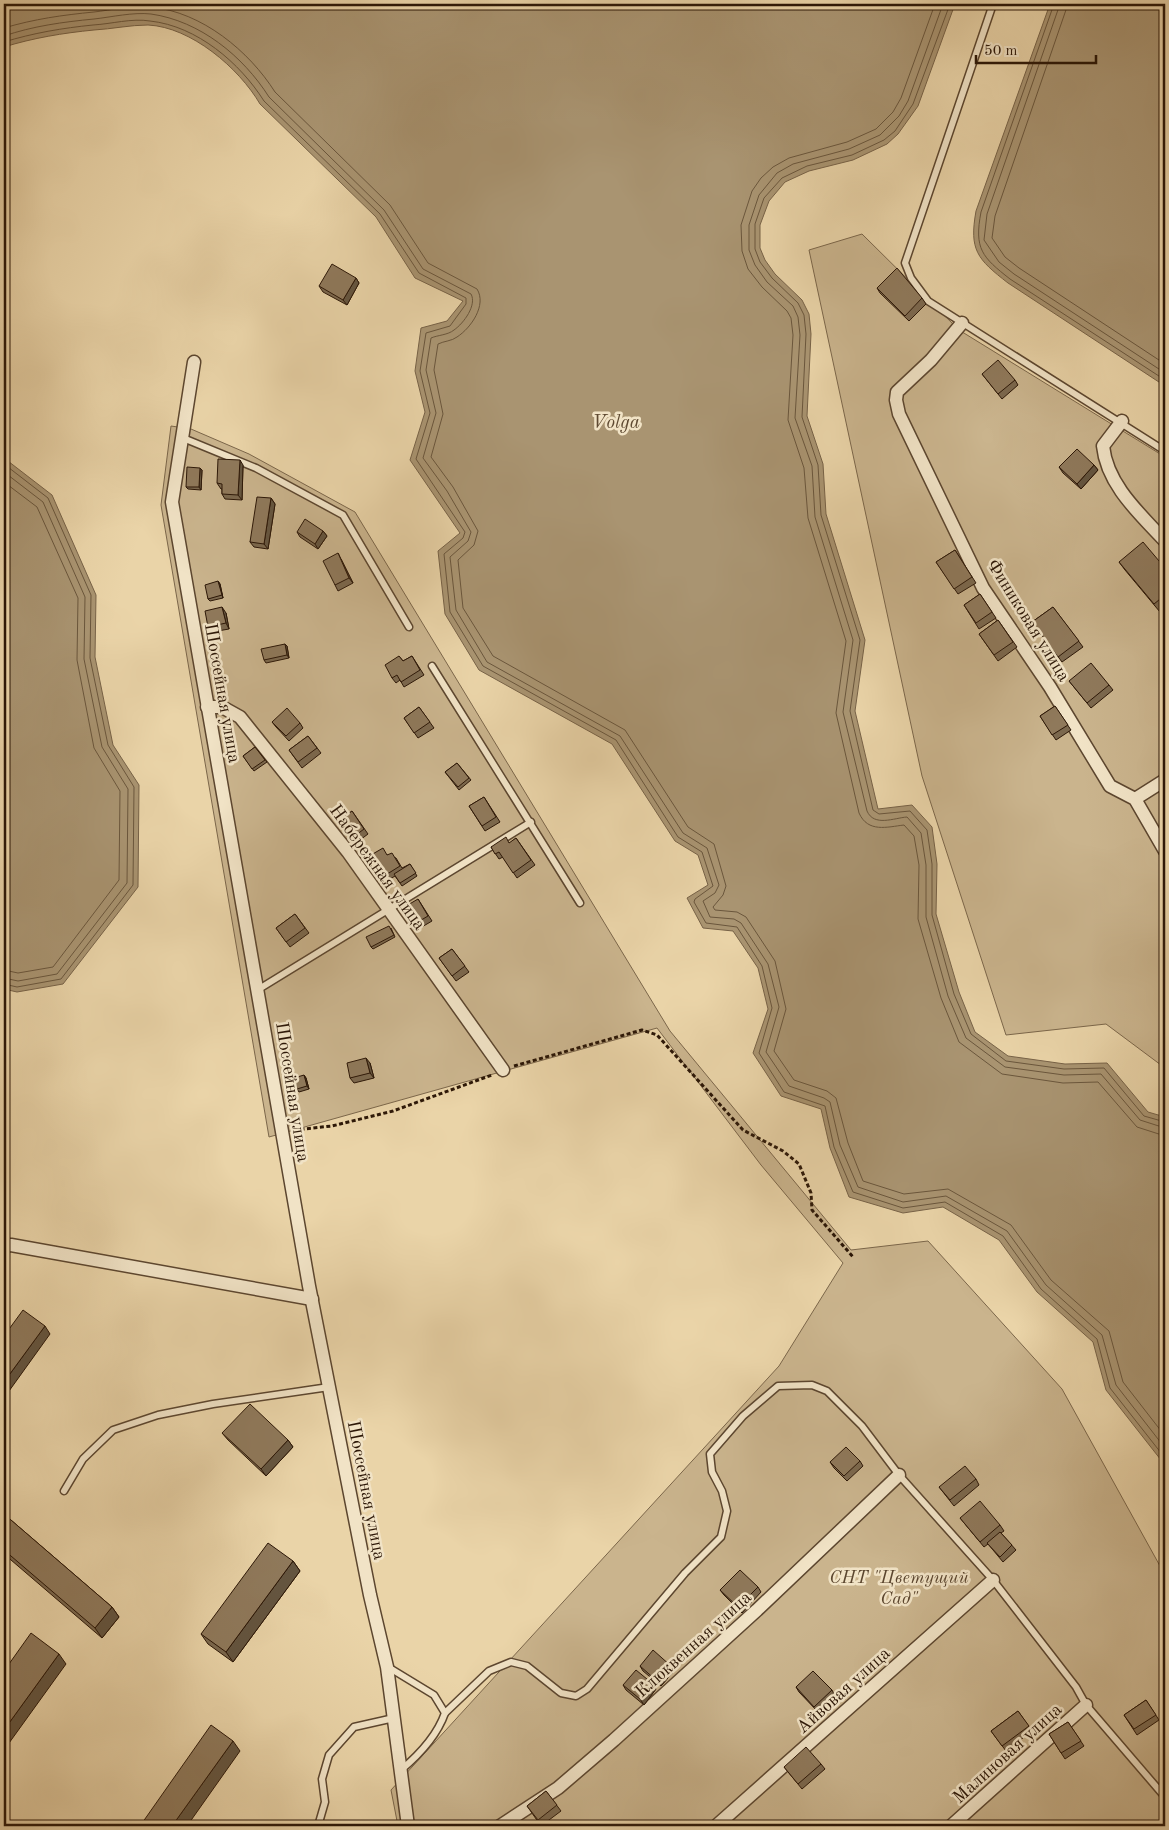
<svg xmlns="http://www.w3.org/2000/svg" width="1169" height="1830" font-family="'Old Standard TT',serif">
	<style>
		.green { fill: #cab48d; stroke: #7b664a }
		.water { fill: #a99471; stroke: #776247 }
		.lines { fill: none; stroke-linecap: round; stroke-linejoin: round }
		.shore { stroke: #6a563c; stroke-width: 1 }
		.service-casing { stroke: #5c462f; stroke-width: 9 }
		.minor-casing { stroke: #5c462f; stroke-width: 15 }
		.path { stroke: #2c1707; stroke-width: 3; stroke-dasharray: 4 2.5; stroke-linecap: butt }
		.service { stroke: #f1e3c6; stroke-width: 6 }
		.minor { stroke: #f1e3c6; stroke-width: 12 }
		.wall { fill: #7b684e; stroke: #2c1707 }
		.shaded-wall { fill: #645540; stroke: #2c1707 }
		.building { fill: #8f795b; stroke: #2c1707 }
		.labels { text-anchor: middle; stroke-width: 5; stroke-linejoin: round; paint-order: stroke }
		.street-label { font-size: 18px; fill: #2c1707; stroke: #f1e3c6 }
		.park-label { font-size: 18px; font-style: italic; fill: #5b462f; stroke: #f1e3c6 }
		.water-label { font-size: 19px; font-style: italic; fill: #5e4931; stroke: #f1e3c6 }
	</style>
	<rect width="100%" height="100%" fill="#ead4a8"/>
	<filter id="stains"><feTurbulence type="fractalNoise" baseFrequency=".004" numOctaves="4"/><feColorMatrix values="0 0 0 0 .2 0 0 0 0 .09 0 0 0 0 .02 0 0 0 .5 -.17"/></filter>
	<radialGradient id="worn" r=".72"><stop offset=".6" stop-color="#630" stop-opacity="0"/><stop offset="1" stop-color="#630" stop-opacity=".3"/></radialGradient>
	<!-- green -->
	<g class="green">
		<polygon points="862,234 959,330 1165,457 1165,1068 1106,1024 1006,1035 922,776 809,250"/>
		<polygon points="171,426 191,429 249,454 355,512 670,1031 851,1250 928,1241 1062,1389 1165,1575 1165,1826 398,1826 391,1790 779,1366 843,1263 761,1165 657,1028 269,1137 161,505"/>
	</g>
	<!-- water -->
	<g class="water">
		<path d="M4,4H955L918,106L898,134L887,144L853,160L809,171L785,182L769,201L760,225V248L765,260L775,274L802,300L809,314L811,334L807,416L823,464L826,514L865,640L855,711L878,809L912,805L932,827L937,864L936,914L959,992L975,1032L1008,1056L1065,1064L1107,1063L1148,1112L1165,1117V1469L1161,1460L1106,1390L1093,1342L1037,1292L999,1240L943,1207L903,1213L849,1197L830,1148L821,1109L781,1096L753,1053L768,1009L758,968L733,931L703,928L687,898L708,885L698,855L675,841L612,744L479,670L445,614L438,551L460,533L410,460L425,412L415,371L421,328L447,321L463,301L415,278L376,217L260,104C239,68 191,27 148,25C130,25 112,29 94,30C63,33 33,38 4,47Z"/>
		<path d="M1050,4H1165V386L1008,283C977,259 969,250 976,211Z"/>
		<polygon points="4,458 52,495 96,595 95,657 113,745 139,785 138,887 63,984 17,992 4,989"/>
	</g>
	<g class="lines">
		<!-- shore -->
		<g class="shore">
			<path d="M935,4L901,98L893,112L876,129L847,142L789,158L773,167L761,178L752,191L741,225L742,251L748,269L762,287L787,311L791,318L793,335L788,420L804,468L808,518L846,641L836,713L859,813C868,833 887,827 904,825L914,836L919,865L918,919L941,998L959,1042L1002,1074L1063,1083L1098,1082L1137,1127L1165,1136"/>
			<path d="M943,4L908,101L899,116L880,135L849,149L793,164L777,173L759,195L749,225V250L755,265L767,282L793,306L798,317L800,335L795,418L812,466L815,517L853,640L843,712L867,811C874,827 894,818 907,817L921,833L926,865V917L948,996L966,1038L1005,1067L1064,1075L1101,1074L1140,1120L1165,1128"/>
			<polyline points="950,4 913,104 895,131 884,140 852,155 807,166 782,178 764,198 755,224 755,249 760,262 772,278 798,303 804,315 806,334 802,417 818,465 821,515 860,640 850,711 873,810 879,814 910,811 927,830 932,864 932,915 954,994 971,1034 1006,1061 1064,1069 1104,1068 1144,1116 1165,1122"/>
			<path d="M1054,4L981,212C974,249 982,257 1010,279L1165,380"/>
			<polyline points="1060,4 987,214 984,240 999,262 1014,274 1165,373"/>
			<polyline points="1068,4 995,216 992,238 1005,257 1019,268 1165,364"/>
			<path d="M4,28C34,19 63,15 94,12C112,10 132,5 151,7C202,12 249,51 275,92L390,205L428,263L477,289C487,305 471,328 457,337C452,341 444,341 438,344L434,370L443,414L431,457L453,487L478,531L474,545L458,560L463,608L493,656L625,730L688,827L714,844L726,886L723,895L713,907L715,910L737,912L746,917L775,961L786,1009L774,1051L794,1080L827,1091L836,1098L848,1143L863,1181L904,1194L948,1189L1011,1225L1051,1280L1109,1331L1123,1382L1165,1436"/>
			<path d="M4,36C33,26 63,22 94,19C112,17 133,12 151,14C200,21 243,56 269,97L384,210L423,269L471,294C477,305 464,323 454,330C448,335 438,335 431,338L426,370L436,413L423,458L447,491L471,532L468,541L450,557L456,610L487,662L620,736L683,833L707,848L719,885L715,893L703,901L710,917L734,919L741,923L768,964L779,1007L766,1052L789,1086L824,1098L830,1102L840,1145L858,1187L903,1202L946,1196L1007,1231L1046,1285L1102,1335L1116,1385L1165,1448"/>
			<path d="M4,42C33,33 63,28 93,25C111,24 132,18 150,21C197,26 240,63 264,101L380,214L419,273L466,298V304L450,326L426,333L420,371L430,413L416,459L465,532L463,538L444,554L450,612L483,666L616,740L678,837L702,852L713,886L695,899L694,902L706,923L737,927L762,966L772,1008L759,1053L784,1092L825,1106L834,1147L853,1192L903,1208L945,1202L1003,1236L1041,1289L1097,1339L1110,1388L1165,1458"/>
			<polyline points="4,464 48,498 91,595 90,658 108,745 134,787 133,885 61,979 17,987 4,984"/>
			<polyline points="4,472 43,502 85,597 84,659 102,747 128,789 127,883 57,974 18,981 4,978"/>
			<polyline points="4,482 37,507 78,598 77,660 94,748 120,791 119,880 53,967 18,973 4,970"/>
		</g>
		<defs>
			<g id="service">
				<polyline points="993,4 905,263 911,278 928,301 1165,451"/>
				<polyline points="183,438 256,468 343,515 409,627"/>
				<polyline points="432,666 580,903"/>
				<polyline points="259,989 531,822"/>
				<polyline points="64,1491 83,1459 113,1430 158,1415 213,1404 329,1387"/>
				<path d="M388,1667L434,1695L445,1713C437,1736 420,1754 401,1770"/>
				<polyline points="445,1713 489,1671 511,1662 527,1666 561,1693 576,1696 587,1689 685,1573 721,1537 727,1511 722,1491 712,1472 710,1454 743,1416 778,1386 812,1385 827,1391 862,1426 899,1475 993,1580 1076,1687 1086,1705 1165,1797"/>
				<polyline points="318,1826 325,1802 322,1779 329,1755 354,1727 394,1718"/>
			</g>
			<g id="minor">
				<polyline points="962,323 931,360 897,392 896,400 899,414 983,588 1050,687 1110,786 1135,799 1165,851"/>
				<polyline points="194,362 172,502 309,1286 370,1595 387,1667 408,1826"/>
				<path d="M1122,421L1103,446C1107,485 1140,514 1165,541"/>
				<polyline points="207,707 222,707 240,717 348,852 503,1070"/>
				<polyline points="1135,799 1165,780"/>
				<polyline points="4,1246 11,1245 312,1299"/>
				<polyline points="500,1826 558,1788 614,1740 757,1610 899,1475"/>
				<polyline points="716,1826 993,1580"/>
				<polyline points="951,1826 1086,1705"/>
			</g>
		</defs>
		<!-- service casing -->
		<use href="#service" class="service-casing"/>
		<!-- minor casing -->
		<use href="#minor" class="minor-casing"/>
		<!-- path -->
		<g class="path">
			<polyline points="514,1066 642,1030 657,1035 743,1130 783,1151 799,1164 811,1193 812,1210 854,1258"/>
			<polyline points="294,1130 332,1126 393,1111 492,1075"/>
		</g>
		<!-- service -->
		<use href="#service" class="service"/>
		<!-- minor -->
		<use href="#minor" class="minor"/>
	</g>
	<!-- wall -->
	<g class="wall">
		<polygon points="356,278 359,283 347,305 323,292 319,286"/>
		<polygon points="877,288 922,298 926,304 909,321 880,293"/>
		<polygon points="982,374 1015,380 1018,385 1002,399"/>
		<polygon points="243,465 242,500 225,499 222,494 222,489 221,489 217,483"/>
		<polygon points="1094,465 1098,470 1081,489 1063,473 1059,467"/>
		<polygon points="202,470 201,490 188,489 186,487"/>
		<polygon points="271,498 275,504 268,549 254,547 250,542"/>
		<polygon points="323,531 327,536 318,549 300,537 297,532"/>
		<polygon points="955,550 976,583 958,594 936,562"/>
		<polygon points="341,559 353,583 338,591 335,585"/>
		<polygon points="1119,562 1165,568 1165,607 1160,612 1125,570"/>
		<polygon points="218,581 220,584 223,598 210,601 208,599"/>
		<polygon points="980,594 996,618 979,629 964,605"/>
		<polygon points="1053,607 1083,647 1062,662 1032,622"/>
		<polygon points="226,613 229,629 212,632 208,627"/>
		<polygon points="998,620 1017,647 998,661 979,634"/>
		<polygon points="285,644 287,646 289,658 266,663 264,660"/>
		<polygon points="399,656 403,661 412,656 424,675 404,687 400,680 396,683 392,678"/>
		<polygon points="1069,681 1109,685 1113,690 1091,708"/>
		<polygon points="1055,706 1071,730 1056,740 1040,716"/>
		<polygon points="419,707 434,728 418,738 404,718"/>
		<polygon points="272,722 300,723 303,728 289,741 276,727"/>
		<polygon points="308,736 321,753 302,768 289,750"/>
		<polygon points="255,747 267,762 254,771 243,756"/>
		<polygon points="457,763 471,780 459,790 445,772"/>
		<polygon points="484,797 500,822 485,831 469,806"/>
		<polygon points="352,811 368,834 356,843 340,820"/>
		<polygon points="516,838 535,865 517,878 503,857 499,859 491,847 510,843"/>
		<polygon points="387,855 396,858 402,868 410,864 417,876 402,886 395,876 387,881 384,876"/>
		<polygon points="418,899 432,921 415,931 411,926"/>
		<polygon points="295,914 309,933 290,947 276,928"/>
		<polygon points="391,928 395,937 373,949 371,947"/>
		<polygon points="452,949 469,972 456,981 439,958"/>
		<polygon points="370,1063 374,1078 354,1083 350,1078"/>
		<polygon points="304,1075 306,1078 309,1089 299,1092 297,1089"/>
		<polygon points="222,1433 288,1440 293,1447 266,1476 228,1440"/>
		<polygon points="860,1461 863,1466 847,1481 834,1468 830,1462"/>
		<polygon points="976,1479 979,1485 954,1506 939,1487"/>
		<polygon points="4,1514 112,1607 119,1617 102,1638 4,1554"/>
		<polygon points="960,1518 1000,1525 1004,1531 1001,1533 1016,1550 1003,1562 988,1544 984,1547"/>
		<polygon points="293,1561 300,1571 233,1662 208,1644 201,1634"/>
		<polygon points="758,1587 761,1592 742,1613 724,1595 720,1590"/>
		<polygon points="640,1666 671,1666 674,1671 661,1686 643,1671"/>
		<polygon points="623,1685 656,1689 644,1705 626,1690"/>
		<polygon points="796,1687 832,1690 835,1696 818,1712 799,1692"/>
		<polygon points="1146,1700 1159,1720 1137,1735 1124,1715"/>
		<polygon points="1018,1711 1032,1731 1006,1751 991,1731"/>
		<polygon points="1068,1722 1084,1746 1065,1759 1049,1734"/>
		<polygon points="821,1764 825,1769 802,1789 784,1767"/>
		<polygon points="546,1791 561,1811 541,1826 527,1806"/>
	</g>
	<!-- shaded-wall -->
	<g class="shaded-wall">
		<polygon points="356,278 359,283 347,305 343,300"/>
		<polygon points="240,460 243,465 242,500 238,495"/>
		<polygon points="1094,465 1098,470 1081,489 1077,484"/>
		<polygon points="200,468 202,470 201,490 199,487"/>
		<polygon points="271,498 275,504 268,549 264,544"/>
		<polygon points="323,531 327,536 318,549 315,544"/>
		<polygon points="338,553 353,583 349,578"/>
		<polygon points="218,581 220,584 223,598 222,595"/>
		<polygon points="222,607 226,613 229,629 226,623"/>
		<polygon points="285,644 287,646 289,658 287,655"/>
		<polygon points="366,1058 370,1063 374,1078 370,1073"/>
		<polygon points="304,1075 306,1078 309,1089 307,1086"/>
		<polygon points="45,1326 50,1334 4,1398 4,1382"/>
		<polygon points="288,1440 293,1447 266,1476 261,1469"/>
		<polygon points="293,1561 300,1571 233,1662 226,1652"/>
		<polygon points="112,1607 119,1617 102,1638 95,1628"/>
		<polygon points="59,1654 66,1664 4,1750 4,1730"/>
		<polygon points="671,1666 674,1671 661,1686 657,1681"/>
		<polygon points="653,1684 656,1689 644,1705 640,1699"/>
		<polygon points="233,1741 240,1751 187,1826 172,1826"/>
	</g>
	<!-- building -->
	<g class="building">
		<polygon points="332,264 356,278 343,300 319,286"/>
		<polygon points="897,268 922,298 905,316 877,288"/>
		<polygon points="998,360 1015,380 998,394 982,374"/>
		<polygon points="1077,449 1094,465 1077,484 1059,467"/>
		<polygon points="218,459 240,460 238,495 222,494 222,484 217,483"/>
		<polygon points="187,467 200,468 199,487 186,487"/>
		<polygon points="257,497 271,498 264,544 250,542"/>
		<polygon points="305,519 323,531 315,544 297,532"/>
		<polygon points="1143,542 1165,568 1165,595 1154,604 1119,562"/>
		<polygon points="955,550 972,577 954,589 936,562"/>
		<polygon points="338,553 349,578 335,585 323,561"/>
		<polygon points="218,581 222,595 208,599 205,585"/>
		<polygon points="980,594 992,612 976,623 964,605"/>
		<polygon points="222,607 226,623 208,627 205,611"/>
		<polygon points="1053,607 1079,641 1058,657 1032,622"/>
		<polygon points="998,620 1013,642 994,655 979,634"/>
		<polygon points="285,644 287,655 264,660 261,649"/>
		<polygon points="399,656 403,661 412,656 420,670 401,682 397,675 392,678 385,665"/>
		<polygon points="1091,663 1109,685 1087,703 1069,681"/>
		<polygon points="1055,706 1068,725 1052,735 1040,716"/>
		<polygon points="419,707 430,722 414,733 404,718"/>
		<polygon points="287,708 300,723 286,736 272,722"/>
		<polygon points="308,736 317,748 298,762 289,750"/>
		<polygon points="255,747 265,760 252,769 243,756"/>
		<polygon points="457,763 469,778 458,787 445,772"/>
		<polygon points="484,797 496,817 482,826 469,806"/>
		<polygon points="352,811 364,829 352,838 340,820"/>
		<polygon points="506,837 509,843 516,838 531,860 513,873 499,852 495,854 491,847"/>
		<polygon points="383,848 387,855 392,853 400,866 384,876 371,855"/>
		<polygon points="410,864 416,873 400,883 394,874"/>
		<polygon points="1165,879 1165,887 1162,881"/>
		<polygon points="418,899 428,916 411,926 401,909"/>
		<polygon points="295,914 305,928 286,942 276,928"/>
		<polygon points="389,926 394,935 371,947 366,937"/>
		<polygon points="452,949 465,966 452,976 439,958"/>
		<polygon points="366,1058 370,1073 350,1078 347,1063"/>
		<polygon points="304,1075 307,1086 297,1089 294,1078"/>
		<polygon points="23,1310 45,1326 4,1382 4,1336"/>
		<polygon points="250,1404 288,1440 261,1469 222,1433"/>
		<polygon points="846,1447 860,1461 844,1476 830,1462"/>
		<polygon points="965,1466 976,1479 950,1500 939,1487"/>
		<polygon points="980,1501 1000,1525 980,1542 960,1518"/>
		<polygon points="4,1514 112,1607 95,1628 4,1550"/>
		<polygon points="1000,1532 1012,1545 1000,1557 987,1543"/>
		<polygon points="268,1543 293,1561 226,1652 201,1634"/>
		<polygon points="740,1570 758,1587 738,1607 720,1590"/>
		<polygon points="31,1633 59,1654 4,1730 4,1671"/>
		<polygon points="653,1650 671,1666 657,1681 640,1666"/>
		<polygon points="636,1670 653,1684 640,1699 623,1685"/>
		<polygon points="813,1671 832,1690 814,1707 796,1687"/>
		<polygon points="1146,1700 1156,1715 1134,1729 1124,1715"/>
		<polygon points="1018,1711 1029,1726 1002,1746 991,1731"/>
		<polygon points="1068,1722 1081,1741 1061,1753 1049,1734"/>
		<polygon points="211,1725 233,1741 172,1826 140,1826"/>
		<polygon points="806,1747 821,1764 798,1784 784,1767"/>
		<polygon points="546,1791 557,1805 538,1820 527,1806"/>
	</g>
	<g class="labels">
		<!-- street labels -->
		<g class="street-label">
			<text transform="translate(1029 620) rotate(58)" y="6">Финиковая улица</text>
			<text transform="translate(223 693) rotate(80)" y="6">Шоссейная улица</text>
			<text transform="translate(378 867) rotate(54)" y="6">Набережная улица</text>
			<text transform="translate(293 1092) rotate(81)" y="6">Шоссейная улица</text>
			<text transform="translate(367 1490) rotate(79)" y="6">Шоссейная улица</text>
			<text transform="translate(693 1644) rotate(-42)" y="6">Клюквенная улица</text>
			<text transform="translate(843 1690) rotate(-42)" y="6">Айвовая улица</text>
			<text transform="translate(1007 1753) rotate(-42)" y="6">Малиновая улица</text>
		</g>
		<!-- park labels -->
		<g class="park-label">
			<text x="899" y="1583">СНТ "Цветущий<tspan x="899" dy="21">Сад"</tspan></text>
		</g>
		<!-- water labels -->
		<g class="water-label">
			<text x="616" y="428">Volga</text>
		</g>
	</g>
	<!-- margin -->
	<rect width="1169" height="1830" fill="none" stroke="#ead4a8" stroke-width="20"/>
	<rect x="5" y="5" width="1159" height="1820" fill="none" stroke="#2c1707" stroke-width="2.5"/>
	<rect x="10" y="10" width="1149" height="1810" fill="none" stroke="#2c1707"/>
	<!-- scale -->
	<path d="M976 55v8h120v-8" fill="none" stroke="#2c1707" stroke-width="2.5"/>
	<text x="984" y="55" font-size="15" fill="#2c1707" stroke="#f1e3c6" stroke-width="4" paint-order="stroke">50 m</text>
	<rect width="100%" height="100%" filter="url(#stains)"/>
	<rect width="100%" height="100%" fill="url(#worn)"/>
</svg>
